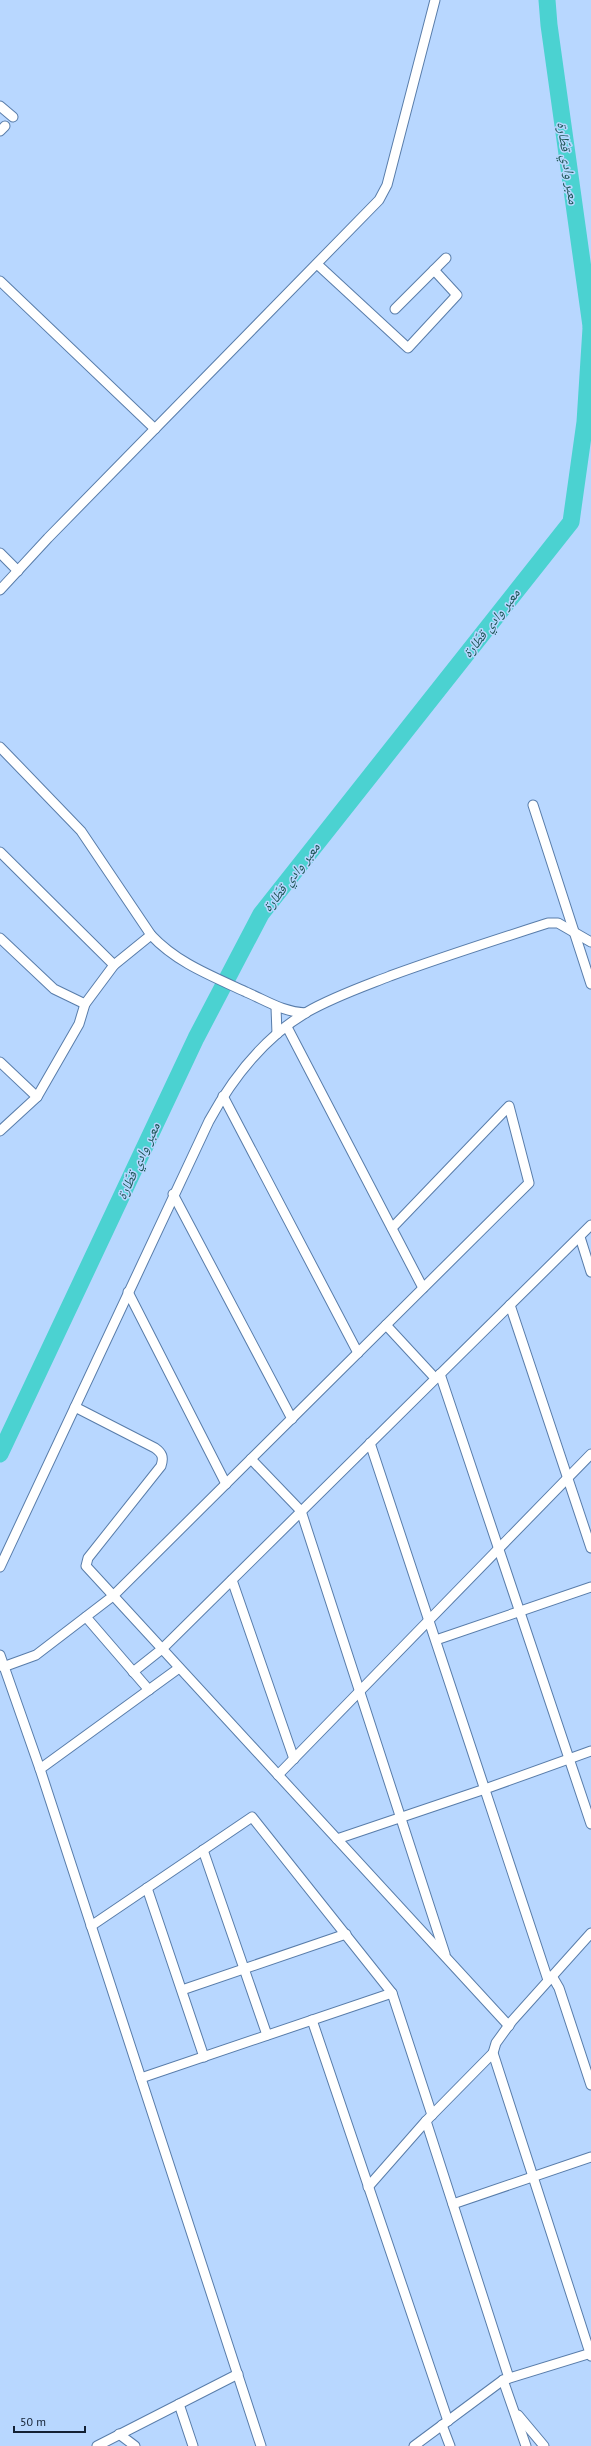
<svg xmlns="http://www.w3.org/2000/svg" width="591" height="2446" font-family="'PT Sans','Noto Naskh Arabic',sans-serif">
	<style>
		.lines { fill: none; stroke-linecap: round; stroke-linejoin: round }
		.river { stroke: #4bd2d1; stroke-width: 17 }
		.minor-casing { stroke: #597daa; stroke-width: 11 }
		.minor { stroke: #fff; stroke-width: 9 }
		.labels { text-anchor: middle; stroke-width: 3; stroke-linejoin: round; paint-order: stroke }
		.water-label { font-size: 14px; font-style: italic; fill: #1e5656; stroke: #b8d7ff }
	</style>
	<rect width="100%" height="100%" fill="#b8d7ff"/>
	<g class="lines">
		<!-- river -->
		<g class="river">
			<polyline points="547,0 549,25 591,326"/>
			<polyline points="0,1454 196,1038 261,914 571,522 585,422 591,328"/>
		</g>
		<defs>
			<g id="minor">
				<polyline points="0,106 13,117"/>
				<polyline points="0,131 5,126"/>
				<polyline points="317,264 408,348 457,295 434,270 395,309"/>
				<polyline points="434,270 446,258"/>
				<polyline points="0,281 155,429"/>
				<polyline points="0,553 18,571"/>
				<polyline points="0,590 48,538 379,200 387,185 435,0"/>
				<path d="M0,747L81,831L151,935C177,963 212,976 246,992C267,1001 283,1012 306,1013"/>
				<polyline points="533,805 591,984"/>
				<polyline points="0,852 114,965"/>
				<polyline points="0,938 54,989 85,1004"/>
				<polyline points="276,1007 277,1034"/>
				<polyline points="287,1027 423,1288"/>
				<polyline points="0,1062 37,1097"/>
				<polyline points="223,1096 358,1353"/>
				<polyline points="0,1131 37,1097 79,1024 85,1004 114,965 151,935"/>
				<polyline points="173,1194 292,1419"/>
				<polyline points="580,1237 591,1272"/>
				<polyline points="128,1292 226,1484"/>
				<polyline points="510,1305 591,1548"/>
				<polyline points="386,1325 435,1378"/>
				<polyline points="440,1374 591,1824"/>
				<path d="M75,1407L155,1448C162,1453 164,1457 161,1466L88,1558L86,1566L509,2026"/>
				<polyline points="370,1443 548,1980"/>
				<polyline points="251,1459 301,1511 445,1954"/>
				<path d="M0,1567L209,1121C232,1079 265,1037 307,1012C333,997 362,987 390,976C442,957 495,940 548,923H558L591,942"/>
				<polyline points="232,1580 294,1759"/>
				<polyline points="86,1617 149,1690"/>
				<polyline points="436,1640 591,1587"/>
				<polyline points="0,1655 40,1769 261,2446"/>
				<polyline points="3,1667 36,1655 113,1596 529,1183 509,1106 392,1228"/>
				<polyline points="133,1672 162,1649 591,1225"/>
				<polyline points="40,1769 179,1668"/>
				<polyline points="278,1775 591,1454"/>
				<polyline points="337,1839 485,1789 591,1751"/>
				<polyline points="203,1850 267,2035"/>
				<polyline points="147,1888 204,2057"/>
				<polyline points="91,1926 252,1817 392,1993 432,2115"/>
				<polyline points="591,1933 512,2021 496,2043 493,2053 591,2356"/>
				<polyline points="552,1976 559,1988 591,2085"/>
				<polyline points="182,1990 346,1934"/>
				<polyline points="312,2020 448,2421"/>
				<polyline points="141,2078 392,1993"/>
				<polyline points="426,2121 509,2378"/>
				<polyline points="368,2187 426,2121 493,2053"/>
				<polyline points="453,2204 591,2157"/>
				<polyline points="503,2380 526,2446"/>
				<polyline points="179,2404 193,2446"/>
				<polyline points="518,2415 544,2446"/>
				<polyline points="442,2425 450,2446"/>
				<polyline points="119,2434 135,2446"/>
				<polyline points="97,2446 238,2374"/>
				<polyline points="414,2446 503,2380 591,2353"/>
			</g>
		</defs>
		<!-- minor casing -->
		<use href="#minor" class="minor-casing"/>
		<!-- minor -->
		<use href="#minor" class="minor"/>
	</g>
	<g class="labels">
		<!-- water labels -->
		<g class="water-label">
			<text transform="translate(568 163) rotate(82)" y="5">معبر وادي قطّارة</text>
			<text transform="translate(491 623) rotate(-52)" y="5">معبر وادي قطّارة</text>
			<text transform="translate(291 877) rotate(-52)" y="5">معبر وادي قطّارة</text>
			<text transform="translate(138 1161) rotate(-65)" y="5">معبر وادي قطّارة</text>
		</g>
	</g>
	<!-- scale -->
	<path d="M14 2426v6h71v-6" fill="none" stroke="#132134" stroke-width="2"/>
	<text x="20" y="2426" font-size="12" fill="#132134" stroke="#b8d7ff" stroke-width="3" paint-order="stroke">50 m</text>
</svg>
